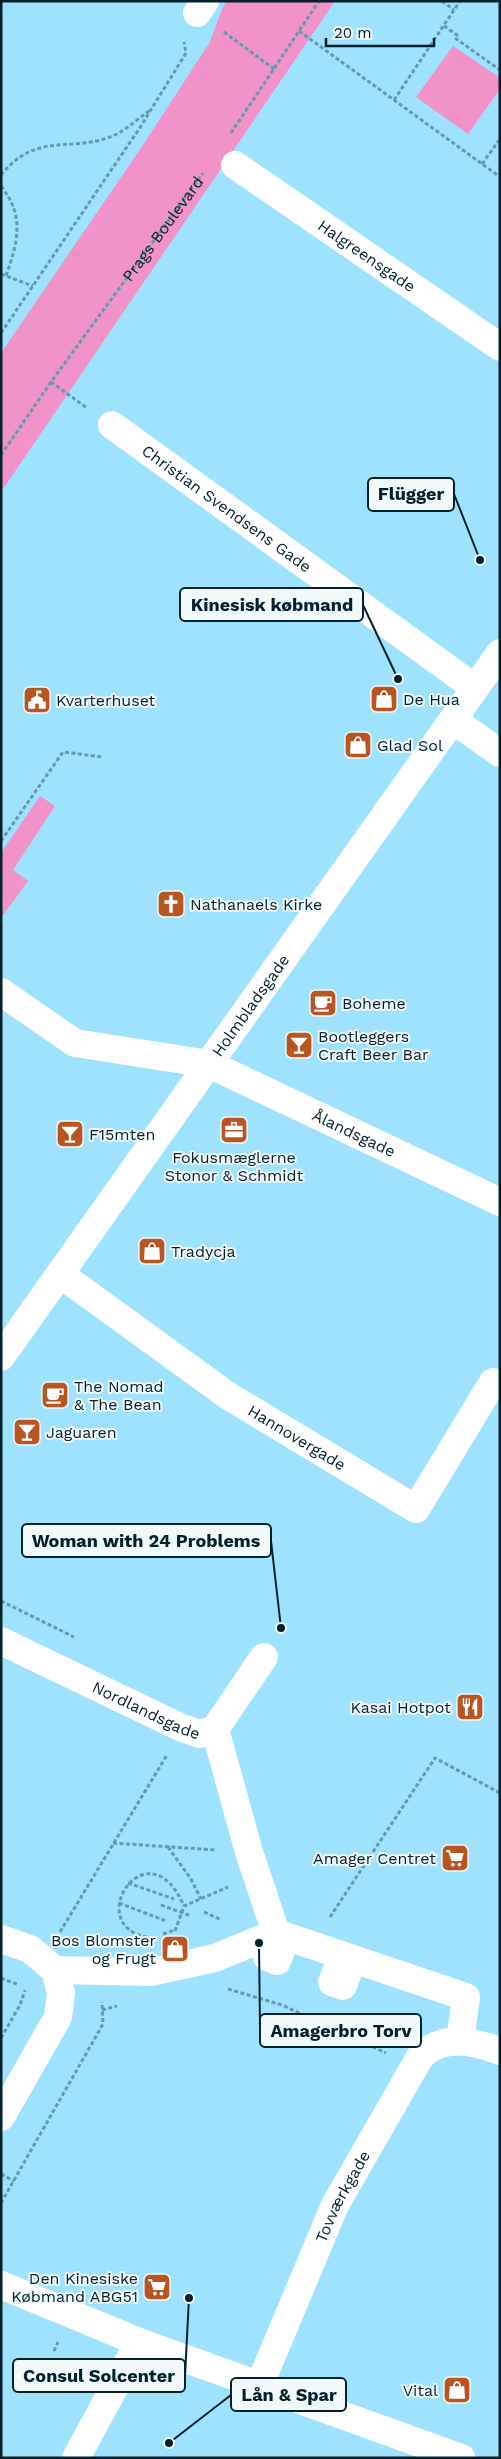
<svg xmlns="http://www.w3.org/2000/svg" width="501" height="2459" font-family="'Work Sans',sans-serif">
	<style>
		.green { fill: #f192c8 }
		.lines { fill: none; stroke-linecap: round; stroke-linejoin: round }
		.path { stroke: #6499ae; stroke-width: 3; stroke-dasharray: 4 2.5; stroke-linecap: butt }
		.pedestrian { stroke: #fff; stroke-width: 28 }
		.minor { stroke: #fff; stroke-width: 28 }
		.tertiary { stroke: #fff; stroke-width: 28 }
		.labels { text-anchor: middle; stroke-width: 4; stroke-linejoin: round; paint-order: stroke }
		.street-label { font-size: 16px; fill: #04212b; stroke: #f2f9fb }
		.poi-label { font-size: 16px; fill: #04212b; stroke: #f2f9fb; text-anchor: start }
		.leader { fill: none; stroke: #04212b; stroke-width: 2 }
		.callout-dot { fill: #04212b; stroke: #f2f9fb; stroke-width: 2 }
		.callout { fill: #f2f9fb; stroke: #04212b; stroke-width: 2 }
		.callout-label { font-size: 18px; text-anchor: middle; font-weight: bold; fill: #04212b }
	</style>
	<rect width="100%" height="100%" fill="#9ee2fe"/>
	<!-- green -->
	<g class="green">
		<polygon points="227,1 335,1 1,492 1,353 141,148 210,42 222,9"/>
		<polygon points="453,46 500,78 500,89 468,134 416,97"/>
		<polygon points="40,796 55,806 13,870 28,881 1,918 1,853"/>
	</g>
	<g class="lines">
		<!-- path -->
		<g class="path">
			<polyline points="442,1 454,10"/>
			<polyline points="444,26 457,35 455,38 500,70"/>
			<polyline points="299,31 500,177"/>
			<polyline points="224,32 274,69"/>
			<polyline points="394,100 460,1"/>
			<polyline points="231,133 319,1"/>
			<polyline points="482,164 500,139"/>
			<path d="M1,175C38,129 74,155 117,134C128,128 139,118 149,111"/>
			<path d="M1,186C25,217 18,241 6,276"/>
			<polyline points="1,274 33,286"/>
			<polyline points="1,333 139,129 186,53 184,42"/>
			<polyline points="51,382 87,408"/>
			<path id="s1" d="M1,455L51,382L203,173"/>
			<polyline points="1,841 63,752 103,757"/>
			<polyline points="1,1601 74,1637"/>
			<polyline points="113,1843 215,1850"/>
			<polyline points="168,1847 191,1879 201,1899"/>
			<polyline points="128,1883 174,1899"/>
			<polyline points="119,1903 166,1921"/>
			<polyline points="161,1905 191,1916"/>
			<polyline points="204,1912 222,1920"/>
			<polyline points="330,1917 435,1758 500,1793"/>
			<polyline points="175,1931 184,1906 228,1887"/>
			<polyline points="60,1932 167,1755"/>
			<polyline points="163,1934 175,1930"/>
			<path d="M147,1937C81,1925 148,1823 184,1906"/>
			<polyline points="1,1978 19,1985"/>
			<polyline points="228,1989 282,2005 386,2053"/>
			<polyline points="102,2010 117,2006"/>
			<polyline points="1,2038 20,2005 25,1990"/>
			<polyline points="1,2174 14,2181"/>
			<polyline points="1,2203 103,2024 102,2002"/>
			<polyline points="54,2351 58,2342"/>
		</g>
		<!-- pedestrian -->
		<g class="pedestrian">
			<polyline points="215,1729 249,1852 276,1933"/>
			<polygon points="275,1937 285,1941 277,1961 267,1957"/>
			<polygon points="340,1962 350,1966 343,1986 332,1982"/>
			<polyline points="55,1970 151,1972 215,1958 276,1933 466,1997 460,2041"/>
		</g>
		<!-- minor -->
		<g class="minor">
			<polyline points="197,13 205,1"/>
			<path id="s2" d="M235,165L500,347"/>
			<path id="s3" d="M112,425L475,688"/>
			<polyline points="453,720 500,753"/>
			<path id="s4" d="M1,992L75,1043L209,1064L500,1202"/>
			<path id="s5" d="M60,1274L227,1395L416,1509L493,1382"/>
			<path id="s6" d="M1,1641L182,1728L200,1734L215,1729L264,1657"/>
			<polyline points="1,1939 30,1949 55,1970 61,1993 58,2017 1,2117"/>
			<path id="s7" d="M260,2384L335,2205L420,2057C442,2034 473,2041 500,2051"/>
			<polyline points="76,2458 139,2342"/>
		</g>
		<!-- tertiary -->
		<g class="tertiary">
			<path id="s8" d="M1,1357L500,653"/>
			<polyline points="1,2285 139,2342 461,2458"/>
		</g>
	</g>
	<!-- icons -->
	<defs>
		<symbol id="shop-square" viewBox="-11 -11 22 22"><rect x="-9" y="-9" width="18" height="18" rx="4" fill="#b95520" stroke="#f2f9fb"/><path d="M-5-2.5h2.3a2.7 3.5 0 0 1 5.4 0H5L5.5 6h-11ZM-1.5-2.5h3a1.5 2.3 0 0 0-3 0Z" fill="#fff"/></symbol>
		<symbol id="civic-square" viewBox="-11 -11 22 22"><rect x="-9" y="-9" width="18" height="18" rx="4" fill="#b95520" stroke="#f2f9fb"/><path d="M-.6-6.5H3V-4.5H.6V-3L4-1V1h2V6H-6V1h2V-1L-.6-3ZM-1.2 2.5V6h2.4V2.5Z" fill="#fff"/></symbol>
		<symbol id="church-square" viewBox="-11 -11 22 22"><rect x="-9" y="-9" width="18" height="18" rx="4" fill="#b95520" stroke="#f2f9fb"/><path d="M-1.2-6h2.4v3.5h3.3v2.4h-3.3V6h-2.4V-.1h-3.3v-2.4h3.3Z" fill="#fff"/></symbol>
		<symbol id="cafe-square" viewBox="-11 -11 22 22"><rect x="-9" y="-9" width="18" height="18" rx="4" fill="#b95520" stroke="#f2f9fb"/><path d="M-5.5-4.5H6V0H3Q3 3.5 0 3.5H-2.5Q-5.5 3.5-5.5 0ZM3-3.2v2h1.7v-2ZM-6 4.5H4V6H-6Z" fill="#fff"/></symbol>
		<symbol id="bar-square" viewBox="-11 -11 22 22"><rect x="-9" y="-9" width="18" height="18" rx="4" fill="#b95520" stroke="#f2f9fb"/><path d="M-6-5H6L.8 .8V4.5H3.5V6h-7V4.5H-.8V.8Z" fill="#fff"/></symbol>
		<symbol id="office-square" viewBox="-11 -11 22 22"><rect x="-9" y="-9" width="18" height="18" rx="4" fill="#b95520" stroke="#f2f9fb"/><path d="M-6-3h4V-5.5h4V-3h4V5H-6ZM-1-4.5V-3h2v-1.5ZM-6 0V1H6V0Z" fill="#fff"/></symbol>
		<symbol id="restaurant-square" viewBox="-11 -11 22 22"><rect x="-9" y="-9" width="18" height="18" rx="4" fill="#b95520" stroke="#f2f9fb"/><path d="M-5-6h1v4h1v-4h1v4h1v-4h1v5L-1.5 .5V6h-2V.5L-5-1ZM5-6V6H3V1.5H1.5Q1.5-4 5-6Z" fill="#fff"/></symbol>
		<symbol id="supermarket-square" viewBox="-11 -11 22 22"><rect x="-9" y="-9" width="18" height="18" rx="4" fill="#b95520" stroke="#f2f9fb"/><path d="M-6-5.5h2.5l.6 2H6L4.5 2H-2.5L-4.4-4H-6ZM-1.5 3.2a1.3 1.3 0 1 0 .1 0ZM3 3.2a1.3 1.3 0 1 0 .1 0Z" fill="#fff"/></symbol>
	</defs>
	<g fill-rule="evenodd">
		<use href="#shop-square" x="368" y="683" width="32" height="32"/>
		<use href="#civic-square" x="21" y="684" width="32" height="32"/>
		<use href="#shop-square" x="342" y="729" width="32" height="32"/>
		<use href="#church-square" x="155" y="888" width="32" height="32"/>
		<use href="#cafe-square" x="307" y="987" width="32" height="32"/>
		<use href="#bar-square" x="283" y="1029" width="32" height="32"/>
		<use href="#office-square" x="218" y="1114" width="32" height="32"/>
		<use href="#bar-square" x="54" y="1118" width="32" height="32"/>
		<use href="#shop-square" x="136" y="1235" width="32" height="32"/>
		<use href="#cafe-square" x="39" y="1379" width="32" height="32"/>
		<use href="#bar-square" x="11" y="1416" width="32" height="32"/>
		<use href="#restaurant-square" x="454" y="1691" width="32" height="32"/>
		<use href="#supermarket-square" x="439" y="1842" width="32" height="32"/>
		<use href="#shop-square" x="159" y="1933" width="32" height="32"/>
		<use href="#supermarket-square" x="141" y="2271" width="32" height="32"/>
		<use href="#shop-square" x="441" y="2374" width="32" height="32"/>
	</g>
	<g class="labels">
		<!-- street labels -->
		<g class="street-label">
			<text dy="6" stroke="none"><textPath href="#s1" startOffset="278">Prags Boulevard</textPath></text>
			<text dy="6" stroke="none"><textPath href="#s2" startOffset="160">Halgreensgade</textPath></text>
			<text dy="6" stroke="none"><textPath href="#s3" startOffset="142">Christian Svendsens Gade</textPath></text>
			<text dy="6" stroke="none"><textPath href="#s8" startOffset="431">Holmbladsgade</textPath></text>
			<text dy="6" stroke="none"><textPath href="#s4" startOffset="386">Ålandsgade</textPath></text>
			<text dy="6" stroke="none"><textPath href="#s5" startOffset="288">Hannovergade</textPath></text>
			<text dy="6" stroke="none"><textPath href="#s6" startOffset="161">Nordlandsgade</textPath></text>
			<text dy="6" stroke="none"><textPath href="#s7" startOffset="205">Tovværkgade</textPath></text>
		</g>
		<!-- poi labels -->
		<g class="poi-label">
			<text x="403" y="705">De Hua</text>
			<text x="56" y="706">Kvarterhuset</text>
			<text x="377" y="751">Glad Sol</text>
			<text x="190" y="910">Nathanaels Kirke</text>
			<text x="342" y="1009">Boheme</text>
			<text x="318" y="1042">Bootleggers<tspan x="318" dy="18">Craft Beer Bar</tspan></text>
			<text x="89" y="1140">F15mten</text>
			<text x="234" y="1163" text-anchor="middle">Fokusmæglerne<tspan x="234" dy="18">Stonor &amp; Schmidt</tspan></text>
			<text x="171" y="1257">Tradycja</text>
			<text x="74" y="1392">The Nomad<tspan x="74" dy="18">&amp; The Bean</tspan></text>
			<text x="46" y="1438">Jaguaren</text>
			<text x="451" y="1713" text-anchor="end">Kasai Hotpot</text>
			<text x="436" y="1864" text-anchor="end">Amager Centret</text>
			<text x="156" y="1946" text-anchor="end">Bos Blomster<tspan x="156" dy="18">og Frugt</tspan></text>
			<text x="138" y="2284" text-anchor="end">Den Kinesiske<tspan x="138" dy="18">Købmand ABG51</tspan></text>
			<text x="438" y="2396" text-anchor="end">Vital</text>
		</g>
	</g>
	<!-- callouts -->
	<path class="leader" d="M480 560L454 494M398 679L363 605M281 1628L271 1541M259 1943L260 2030M189 2298L185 2376M169 2443L231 2395"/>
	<g class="callout-dot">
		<circle cx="480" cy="560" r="5"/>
		<circle cx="398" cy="679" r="5"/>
		<circle cx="281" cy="1628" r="5"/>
		<circle cx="259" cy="1943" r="5"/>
		<circle cx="189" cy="2298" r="5"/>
		<circle cx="169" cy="2443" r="5"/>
	</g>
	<g class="callout">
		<rect x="368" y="478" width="86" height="33" rx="5"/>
		<rect x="180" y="588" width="183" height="33" rx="5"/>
		<rect x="22" y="1524" width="249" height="33" rx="5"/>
		<rect x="260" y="2014" width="161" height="33" rx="5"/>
		<rect x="13" y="2359" width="172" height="33" rx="5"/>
		<rect x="231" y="2378" width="115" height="33" rx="5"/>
	</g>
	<g class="callout-label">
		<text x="411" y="500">Flügger</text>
		<text x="272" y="611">Kinesisk købmand</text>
		<text x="146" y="1547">Woman with 24 Problems</text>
		<text x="341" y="2037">Amagerbro Torv</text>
		<text x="99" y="2382">Consul Solcenter</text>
		<text x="289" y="2401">Lån &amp; Spar</text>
	</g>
	<!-- border -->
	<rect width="501" height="2459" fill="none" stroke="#04212b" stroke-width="5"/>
	<!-- scale -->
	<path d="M326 38v8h108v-8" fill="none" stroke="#04212b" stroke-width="2.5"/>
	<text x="334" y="38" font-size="15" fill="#04212b" stroke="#f2f9fb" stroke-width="4" paint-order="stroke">20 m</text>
</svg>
